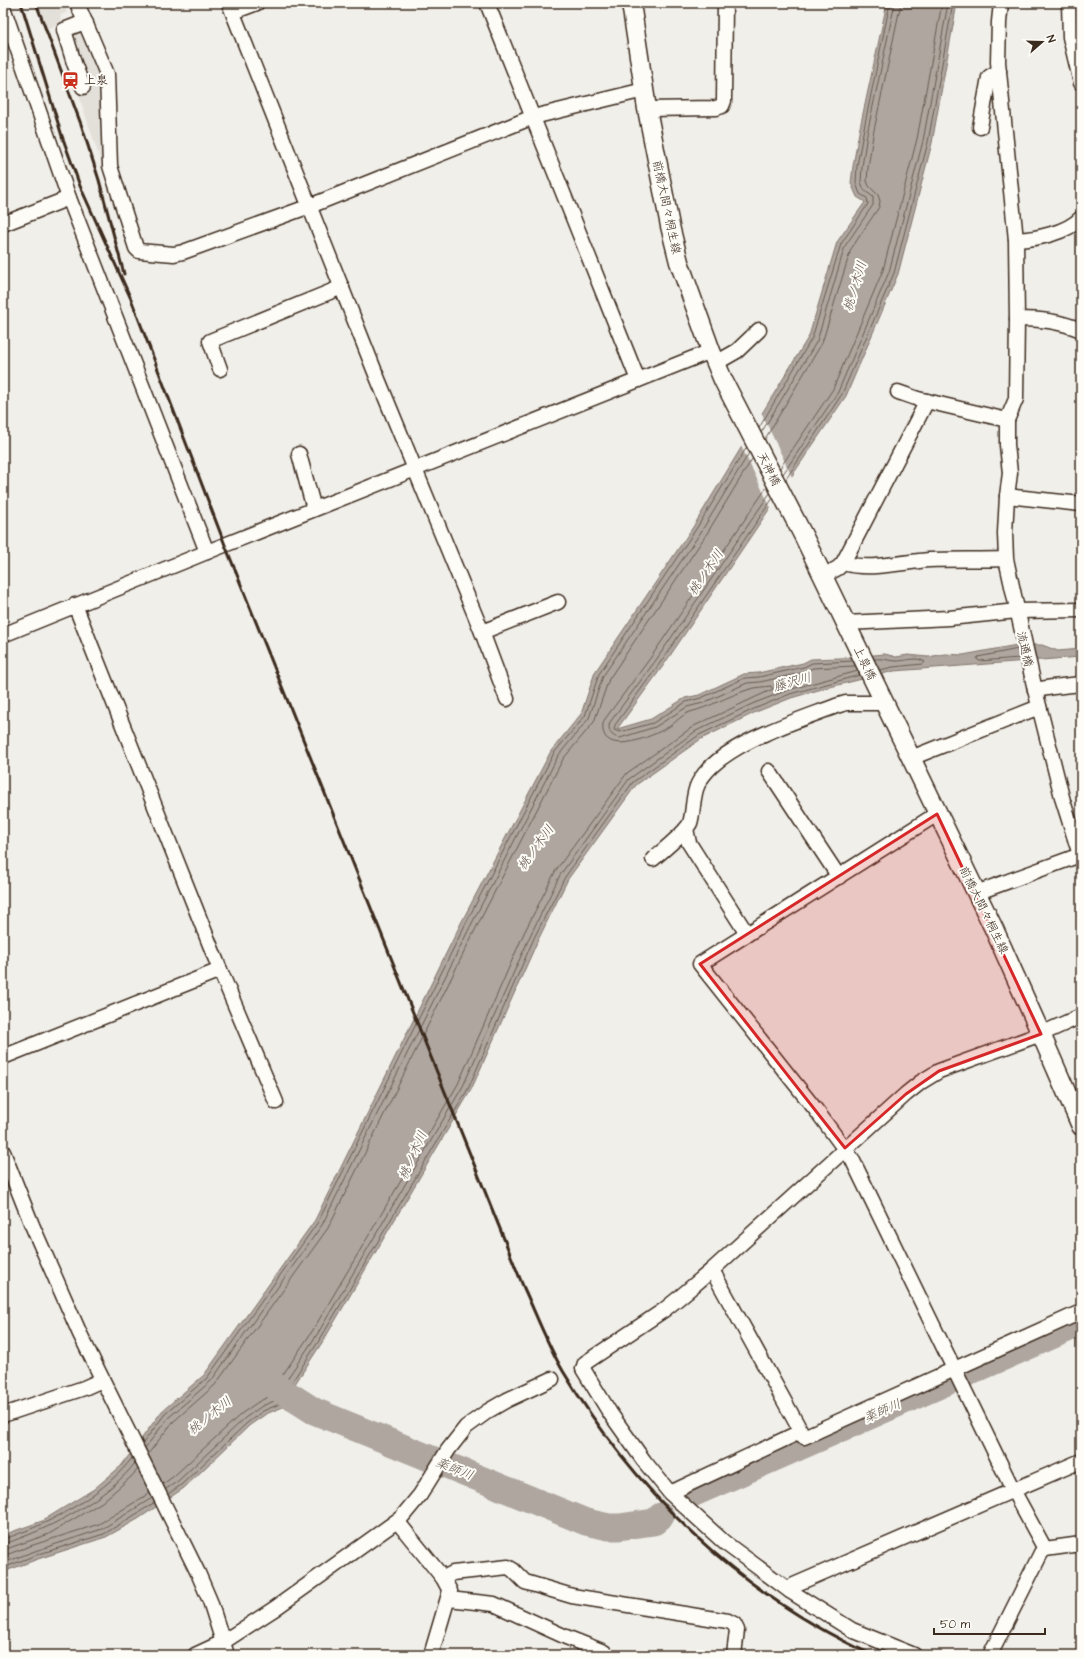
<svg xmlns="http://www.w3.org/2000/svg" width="1084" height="1658" font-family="'Architects Daughter','Klee One',sans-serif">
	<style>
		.built { fill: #e3e0da }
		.water { fill: #aea69f; stroke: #80746b }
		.pier { fill: #f1efea }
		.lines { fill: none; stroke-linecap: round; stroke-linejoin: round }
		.shore { stroke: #695c52; stroke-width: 1 }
		.river { stroke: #aea69f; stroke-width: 27 }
		.minor-casing { stroke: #3b2a1e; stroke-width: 17 }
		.major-casing { stroke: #3b2a1e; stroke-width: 21 }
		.minor { stroke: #fdfcf7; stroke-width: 14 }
		.major { stroke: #fdfcf7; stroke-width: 18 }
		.rail { stroke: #3b2a1e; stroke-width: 3 }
		.marked { fill: #d62828; fill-opacity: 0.2; stroke: #d62828; stroke-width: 3; stroke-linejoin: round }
		.labels { text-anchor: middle; stroke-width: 4; stroke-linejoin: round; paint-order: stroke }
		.poi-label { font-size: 12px; font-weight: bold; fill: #3b2a1e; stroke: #fdfcf7; text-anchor: start }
		.street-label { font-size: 12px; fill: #3b2a1e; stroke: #fdfcf7 }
		.water-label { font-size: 13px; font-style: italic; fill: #63554b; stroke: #fdfcf7 }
	</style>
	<rect width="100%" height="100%" fill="#f1efea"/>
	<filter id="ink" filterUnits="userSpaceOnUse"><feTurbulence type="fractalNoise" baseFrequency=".025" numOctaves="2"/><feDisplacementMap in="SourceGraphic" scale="8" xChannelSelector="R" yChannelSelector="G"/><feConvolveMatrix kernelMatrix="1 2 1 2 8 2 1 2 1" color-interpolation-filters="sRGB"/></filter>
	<g filter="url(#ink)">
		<!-- built -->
		<g class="built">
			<polygon points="37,3 63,3 67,12 60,16 62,22 47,30"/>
			<polygon points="86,30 106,84 106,162 101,162 60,39"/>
		</g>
		<!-- water -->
		<polygon class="water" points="887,3 957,3 932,143 898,274 846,396 663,666 617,729 651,719 685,698 699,695 744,674 758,673 803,663 811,659 840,658 885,654 896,657 908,655 928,657 945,654 963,655 1017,645 1042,645 1058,651 1081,649 1081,657 894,671 822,689 791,698 756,712 701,739 636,785 568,879 538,940 471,1090 325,1338 293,1387 301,1404 296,1408 283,1407 266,1414 250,1425 184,1488 138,1519 106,1537 38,1559 3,1572 3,1535 42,1521 94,1489 121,1466 162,1411 204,1375 315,1220 462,921 551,751 581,714 595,672 693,527 809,336 837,242 865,202 857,197 851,183 853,166 859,132"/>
		<!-- pier -->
		<polygon class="pier" points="761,412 793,479 772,510 741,446"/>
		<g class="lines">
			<!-- shore -->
			<g class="shore">
				<polyline points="759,428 812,338 841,244 868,204 867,198 860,194 856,183 857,166 863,133 890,3"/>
				<polyline points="761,433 817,341 845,246 873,205 873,197 864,190 861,182 862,167 867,134 895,3"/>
				<polyline points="765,439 822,343 851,249 879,207 880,201 878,195 869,186 867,181 868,168 873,135 901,3"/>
				<polyline points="780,468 833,389 883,270 917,139 942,3"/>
				<polyline points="783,474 838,392 889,272 923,141 948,3"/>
				<polyline points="786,479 842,394 894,273 928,142 953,3"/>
				<path d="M770,493L656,660L610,722C607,730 611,737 620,738L655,727L687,707L703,703L747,683L760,682L805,672L813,668L855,666"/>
				<polyline points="773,498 660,663 615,725 614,730 620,732 653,723 686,702 701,698 745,678 759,677 804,667 812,663 853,661"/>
				<polyline points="1018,649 978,657 977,659 979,661 1020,658"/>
				<path d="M874,659C885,658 888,661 897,661C906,661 917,656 925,662L923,664L893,667L880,670"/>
				<polyline points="143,1443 165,1414 207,1378 318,1222 466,923 554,753 585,716 599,674 696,529 747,447"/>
				<polyline points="145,1448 168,1418 211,1381 322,1225 471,925 558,756 589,718 603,676 701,532 749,453"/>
				<polyline points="148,1454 173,1422 215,1385 328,1228 476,928 563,759 594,722 609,679 706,535 752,459"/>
				<path d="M163,1484L174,1476L241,1414L258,1402L278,1392L280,1379L313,1330L458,1084L524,933L556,870L627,773L694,726L773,689L771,686C764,687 755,687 747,690C728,696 710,707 690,712C683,714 676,722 670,726C657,734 616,753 605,736C602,730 602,724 605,719L651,657L767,487"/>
				<polyline points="166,1489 178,1481 245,1418 262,1406 279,1399 287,1397 284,1388 285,1382 318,1333 463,1086 530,936 560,875 629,779 696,731 752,704 788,690 858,671"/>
				<polyline points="168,1494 181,1485 247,1423 263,1411 282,1403 295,1403 289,1389 290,1385 322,1336 468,1089 534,938 565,877 633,782 699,735 754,709 790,694 860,675"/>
				<path d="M3,1538C10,1538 17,1534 23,1532C60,1518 108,1490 132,1458"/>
				<path d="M3,1543C10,1543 17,1539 23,1537C60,1523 111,1495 135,1463"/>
				<polyline points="3,1549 9,1548 49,1534 102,1502 131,1477 138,1469"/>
				<polyline points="3,1556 33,1545 99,1524 150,1493"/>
				<polyline points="3,1563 35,1551 102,1529 152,1498"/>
				<polyline points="3,1568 36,1555 104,1534 154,1503"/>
			</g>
			<!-- river -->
			<g class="river">
				<polyline points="270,1383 314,1411 586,1522 609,1527 619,1527 654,1522 661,1516"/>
				<polyline points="683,1498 1081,1323"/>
			</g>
			<defs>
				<g id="minor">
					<polyline points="77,3 107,74 110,166 136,248 139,251 174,254 183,252 310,206 533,117 644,90"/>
					<polyline points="229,3 375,372 482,632 507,699"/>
					<polyline points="487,3 638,380"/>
					<polyline points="1001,3 999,22 998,62 1016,240 1017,319 1016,399 1007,420 1007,445 1010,473 1007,496 1005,533 1006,559 1035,690 1063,801 1081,858"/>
					<polyline points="1069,3 1070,37 1081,83"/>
					<polyline points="3,7 69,198 207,552"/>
					<polyline points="233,12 257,3"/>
					<polyline points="83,87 74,63 64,30 82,23 86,23"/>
					<polyline points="647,109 716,108 722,106 724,101 725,3"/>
					<polyline points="980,127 989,77 999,71"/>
					<polyline points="3,224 69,198"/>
					<path d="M1016,240C1036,239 1067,233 1081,218"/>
					<path d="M1017,319C1040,319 1059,321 1081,330"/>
					<polyline points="716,363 737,351 759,330"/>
					<polyline points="220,369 210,341 342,287"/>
					<polyline points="898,392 918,399 1007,420"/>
					<polyline points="299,454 314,509"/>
					<polyline points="1007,496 1081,504"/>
					<path d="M843,563C869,571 902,562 929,560C955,559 981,560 1006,559"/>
					<polyline points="823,576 838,568 843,563 927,401"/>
					<polyline points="75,605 220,970 276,1102"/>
					<polyline points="846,623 949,618 1017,611 1081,610"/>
					<polyline points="482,632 558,602"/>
					<polyline points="3,635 207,552 711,351"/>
					<polyline points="1035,690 1053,687 1081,684"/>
					<polyline points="911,758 1039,707"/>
					<polyline points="769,771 839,877"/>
					<polyline points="937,814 700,964 816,1110 852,1159 1013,1490 1045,1549"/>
					<polyline points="686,829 689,843 747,934"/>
					<path d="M653,859C661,852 686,832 690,823C694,811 692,796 698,784C717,745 797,721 836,706L846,703H885"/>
					<polyline points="976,893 1080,855"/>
					<polyline points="3,1057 220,970"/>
					<polyline points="3,1152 32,1225 80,1334 198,1573 210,1601 227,1655"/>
					<polyline points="712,1270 804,1437 1081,1312"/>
					<polyline points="3,1415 84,1388 102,1380"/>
					<polyline points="670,1493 800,1432"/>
					<polyline points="397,1521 443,1578 450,1591 431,1655"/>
					<polyline points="443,1578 453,1573 508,1567 513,1570 525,1582 572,1596 728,1621 734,1624 737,1630 734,1655"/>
					<polyline points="790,1591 794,1585 1081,1461"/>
					<polyline points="449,1599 494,1604 566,1637 604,1652 605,1655"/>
					<polyline points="195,1655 223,1642 274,1609 401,1518 420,1495 448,1450 466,1427 488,1411 507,1400 552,1379"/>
					<polyline points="914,1655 852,1630 790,1591 725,1543 670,1493 644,1461 610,1413 583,1369 585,1363 664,1310 680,1297 712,1270 906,1094 921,1082 939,1071 1041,1034 1081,1016"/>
					<polyline points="990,1655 1041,1553 1045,1549 1081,1544"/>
				</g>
				<polyline id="major" points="631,3 647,109 670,226 679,262 711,351 723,380 803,535 994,929 1041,1034 1081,1126"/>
			</defs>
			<!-- minor casing -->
			<use href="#minor" class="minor-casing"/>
			<!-- major casing -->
			<use href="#major" class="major-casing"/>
			<!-- minor -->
			<use href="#minor" class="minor"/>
			<!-- major -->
			<use href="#major" class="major"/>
			<!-- rail -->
			<g class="rail">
				<path d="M21,3L62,136L80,186L131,299L225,545L523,1286C536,1314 547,1344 563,1371C636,1493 742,1596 873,1655"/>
				<polyline points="36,3 82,127 99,180 124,274"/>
			</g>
		</g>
	</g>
	<!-- marked area -->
	<path class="marked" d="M937,814L1041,1034L939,1071L906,1094L845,1148L700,964Z"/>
	<!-- icons -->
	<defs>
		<symbol id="station-bare" viewBox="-9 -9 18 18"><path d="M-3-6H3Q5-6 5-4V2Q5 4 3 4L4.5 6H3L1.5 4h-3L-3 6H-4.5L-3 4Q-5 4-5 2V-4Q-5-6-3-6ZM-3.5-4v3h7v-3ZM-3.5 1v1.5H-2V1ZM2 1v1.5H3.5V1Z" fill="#c8321e" stroke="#fdfcf7" stroke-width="2.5" paint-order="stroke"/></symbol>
	</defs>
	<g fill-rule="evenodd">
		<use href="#station-bare" x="58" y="68" width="25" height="25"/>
	</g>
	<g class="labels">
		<!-- poi labels -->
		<g class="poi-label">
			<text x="84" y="84">上泉</text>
		</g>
		<!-- street labels -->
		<g class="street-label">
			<text transform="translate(667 207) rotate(78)" y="4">前橋大間々桐生線</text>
			<text transform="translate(769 469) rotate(63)" y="4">天神橋</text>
			<text transform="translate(1025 649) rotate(77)" y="4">流通橋</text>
			<text transform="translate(865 663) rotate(64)" y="4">上泉橋</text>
			<text transform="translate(984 910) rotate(64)" y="4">前橋大間々桐生線</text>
		</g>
		<!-- water labels -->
		<g class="water-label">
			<text transform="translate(854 286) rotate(-73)" y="5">桃ノ木川</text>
			<text transform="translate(705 572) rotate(-56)" y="5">桃ノ木川</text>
			<text transform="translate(792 681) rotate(-15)" y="5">藤沢川</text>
			<text transform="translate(535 847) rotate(-54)" y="5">桃ノ木川</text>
			<text transform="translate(412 1155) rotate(-66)" y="5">桃ノ木川</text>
			<text transform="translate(882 1410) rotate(-24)" y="5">薬師川</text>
			<text transform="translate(209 1415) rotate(-39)" y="5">桃ノ木川</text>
			<text transform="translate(455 1468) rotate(22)" y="5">薬師川</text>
		</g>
	</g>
	<!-- margin -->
	<rect width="1084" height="1658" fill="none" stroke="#fdfcf7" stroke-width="16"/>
	<rect x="8" y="8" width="1068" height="1642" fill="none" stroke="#3b2a1e" stroke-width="1.5" filter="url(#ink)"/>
	<!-- north arrow -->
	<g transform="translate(1042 42) rotate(70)" stroke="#fdfcf7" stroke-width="3" paint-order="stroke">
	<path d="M0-3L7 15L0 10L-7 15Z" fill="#3b2a1e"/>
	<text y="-6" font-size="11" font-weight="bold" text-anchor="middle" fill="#3b2a1e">N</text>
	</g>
	<!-- scale -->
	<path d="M934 1628v6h111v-6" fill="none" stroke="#3b2a1e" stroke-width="2"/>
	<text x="940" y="1628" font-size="12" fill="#3b2a1e" stroke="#fdfcf7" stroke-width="3" paint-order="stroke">50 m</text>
</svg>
